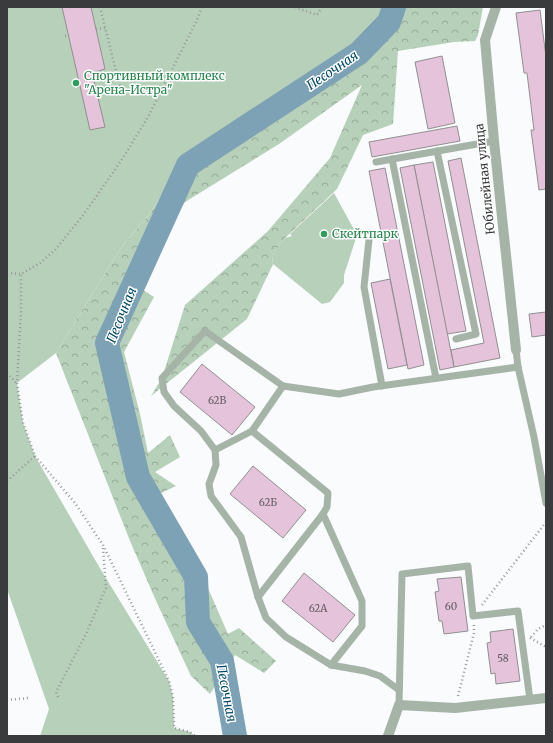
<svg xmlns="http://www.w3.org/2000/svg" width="553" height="743" font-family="Merriweather,serif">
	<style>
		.grass { fill: #b7d0b9 }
		.forest { fill: url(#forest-crowns) }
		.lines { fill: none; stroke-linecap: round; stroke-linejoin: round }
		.river { stroke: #7da1b5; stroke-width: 24 }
		.building { fill: #e5c3da; stroke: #918f91 }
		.path { stroke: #97989a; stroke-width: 2.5; stroke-dasharray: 1 3; stroke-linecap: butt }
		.lane { stroke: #a6b4a8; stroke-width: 7 }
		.street { stroke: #a6b4a8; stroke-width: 10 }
		.leisure-dot { fill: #2e9e5b; stroke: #fff; stroke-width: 1.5 }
		.labels { text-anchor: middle; stroke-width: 3; stroke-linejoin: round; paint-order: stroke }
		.number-label { font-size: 10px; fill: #655d64 }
		.leisure-label { font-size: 12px; fill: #27864d; stroke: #fff; text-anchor: start }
		.street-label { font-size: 12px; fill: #3a3b3c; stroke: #fff }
		.water-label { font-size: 13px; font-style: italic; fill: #014b67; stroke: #fff }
	</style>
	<defs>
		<pattern id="forest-crowns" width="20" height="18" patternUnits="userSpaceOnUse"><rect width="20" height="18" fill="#b7d0b9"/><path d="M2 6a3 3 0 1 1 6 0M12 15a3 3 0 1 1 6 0" fill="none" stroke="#96aa98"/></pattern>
	</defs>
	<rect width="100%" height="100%" fill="#f9fbfd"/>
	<!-- grass -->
	<g class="grass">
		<polygon points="7,7 382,7 377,21 329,65 184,161 148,216 122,246 56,353 17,383 23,423 35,456 101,570 169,681 173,697 174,728 190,732 195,736 40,736 49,709 7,589"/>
		<polygon points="334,193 357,235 344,275 344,283 330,302 322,304 273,264 272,255 285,238 292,236 290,234"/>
	</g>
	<!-- forest -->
	<polygon class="forest" points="382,7 483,7 478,35 475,41 454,42 398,51 393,124 363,135 337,189 285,238 272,255 273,264 247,319 151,396 162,378 185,305 268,231 330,158 362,85 279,144 185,202 127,280 154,297 124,352 140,414 148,453 170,435 180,457 155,472 176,486 144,501 182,568 204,579 228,634 239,628 276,661 264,673 235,655 210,694 191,676 157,603 130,541 56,353 122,246 148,216 184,161 329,65 377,21"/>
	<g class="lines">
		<!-- river -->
		<polyline class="river" points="235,736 222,661 198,622 196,577 138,477 107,343 188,165 359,53 389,22 394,7"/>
	</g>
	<!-- building -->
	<g class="building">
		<polygon points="62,7 91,7 105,69 92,73 105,127 90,130"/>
		<polygon points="540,10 546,57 546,189 539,190 531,130 534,130 527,73 524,73 516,13"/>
		<polygon points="442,56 455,123 428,129 415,62"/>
		<polygon points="457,126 460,141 372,157 369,142"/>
		<polygon points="461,158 500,358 454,367 451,350 484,343 448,161"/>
		<polygon points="433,162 466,331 447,334 414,165"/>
		<polygon points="414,165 454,367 440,370 400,168"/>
		<polygon points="385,168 424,365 408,369 369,171"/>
		<polygon points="390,279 407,365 388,369 371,283"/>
		<polygon points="546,312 546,335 532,337 529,314"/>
		<polygon points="202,364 255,407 232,435 180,392"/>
		<polygon points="253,466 306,510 283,538 230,494"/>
		<polygon points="304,573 355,615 333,642 282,601"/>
		<polygon points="461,577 468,631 444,634 442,621 439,621 435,592 439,591 437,579"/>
		<polygon points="513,629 520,681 496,684 495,673 491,674 487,643 491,642 490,632"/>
	</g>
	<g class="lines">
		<!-- path -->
		<g class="path">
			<polyline points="100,7 120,87"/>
			<polyline points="295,7 317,15 322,7"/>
			<polyline points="96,29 105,28"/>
			<polyline points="65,36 69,35"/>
			<polyline points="7,273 21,274"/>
			<polyline points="7,373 16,383"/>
			<polyline points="35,456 75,503 103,545 169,681 173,697 174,728 190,732 195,736"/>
			<polyline points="7,481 35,456 23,423 17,383 21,313 21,274 40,263 55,250 84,214 121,161 148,117 196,22 202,7"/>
			<polyline points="482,605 546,522"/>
			<polyline points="531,637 538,629 546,625"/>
			<polyline points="530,638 546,647"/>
			<polyline points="458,696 474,633 474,625"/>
			<polyline points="58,697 56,692 86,634 106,588 103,548"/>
			<polyline points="7,700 28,698"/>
		</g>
		<!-- lane -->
		<g class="lane">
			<polyline points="437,151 476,334 456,339"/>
			<polyline points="392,159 436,378"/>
			<polyline points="376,162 494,141"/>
			<polyline points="369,240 364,287 382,386"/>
			<polyline points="518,367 534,437 546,503"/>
			<polyline points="283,386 339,394 373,387 518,367 516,350"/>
			<polyline points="252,431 328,493 327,507 323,514 258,597"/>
			<polyline points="215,450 252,431 283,386 205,331 162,378 164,392 174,406 201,431 215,450 216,465 209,484 211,496 241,537 258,597 266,618 286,637 331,665 365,671 380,676 399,690"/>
			<polyline points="323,514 362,601 362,626 331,665"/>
			<polyline points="399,705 402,574 468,566 473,616 518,611 530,700"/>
		</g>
		<!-- street -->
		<g class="street">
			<polyline points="496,7 485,40 494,141 516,350"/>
			<polyline points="388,736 399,705 455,708 546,698"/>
		</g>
	</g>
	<!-- markers -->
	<g class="leisure-dot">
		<circle cx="76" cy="83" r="4"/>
		<circle cx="324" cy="234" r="4"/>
	</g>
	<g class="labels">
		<!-- number labels -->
		<g class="number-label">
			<text x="217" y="404">62В</text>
			<text x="268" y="506">62Б</text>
			<text x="451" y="610">60</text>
			<text x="318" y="612">62А</text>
			<text x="503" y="662">58</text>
		</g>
		<!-- leisure labels -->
		<g class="leisure-label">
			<text x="84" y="80">Спортивный комплекс<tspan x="84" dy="14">"Арена-Истра"</tspan></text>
			<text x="332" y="238">Скейтпарк</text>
		</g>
		<!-- street labels -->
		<g class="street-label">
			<text transform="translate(485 179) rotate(-96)" y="4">Юбилейная улица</text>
		</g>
		<!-- water labels -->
		<g class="water-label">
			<text transform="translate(332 70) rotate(-34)" y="5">Песочная</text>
			<text transform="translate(121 315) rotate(-68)" y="5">Песочная</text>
			<text transform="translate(227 693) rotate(79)" y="5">Песочная</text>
		</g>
	</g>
	<!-- border -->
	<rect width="553" height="743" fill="none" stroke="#3a3b3c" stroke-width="16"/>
</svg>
